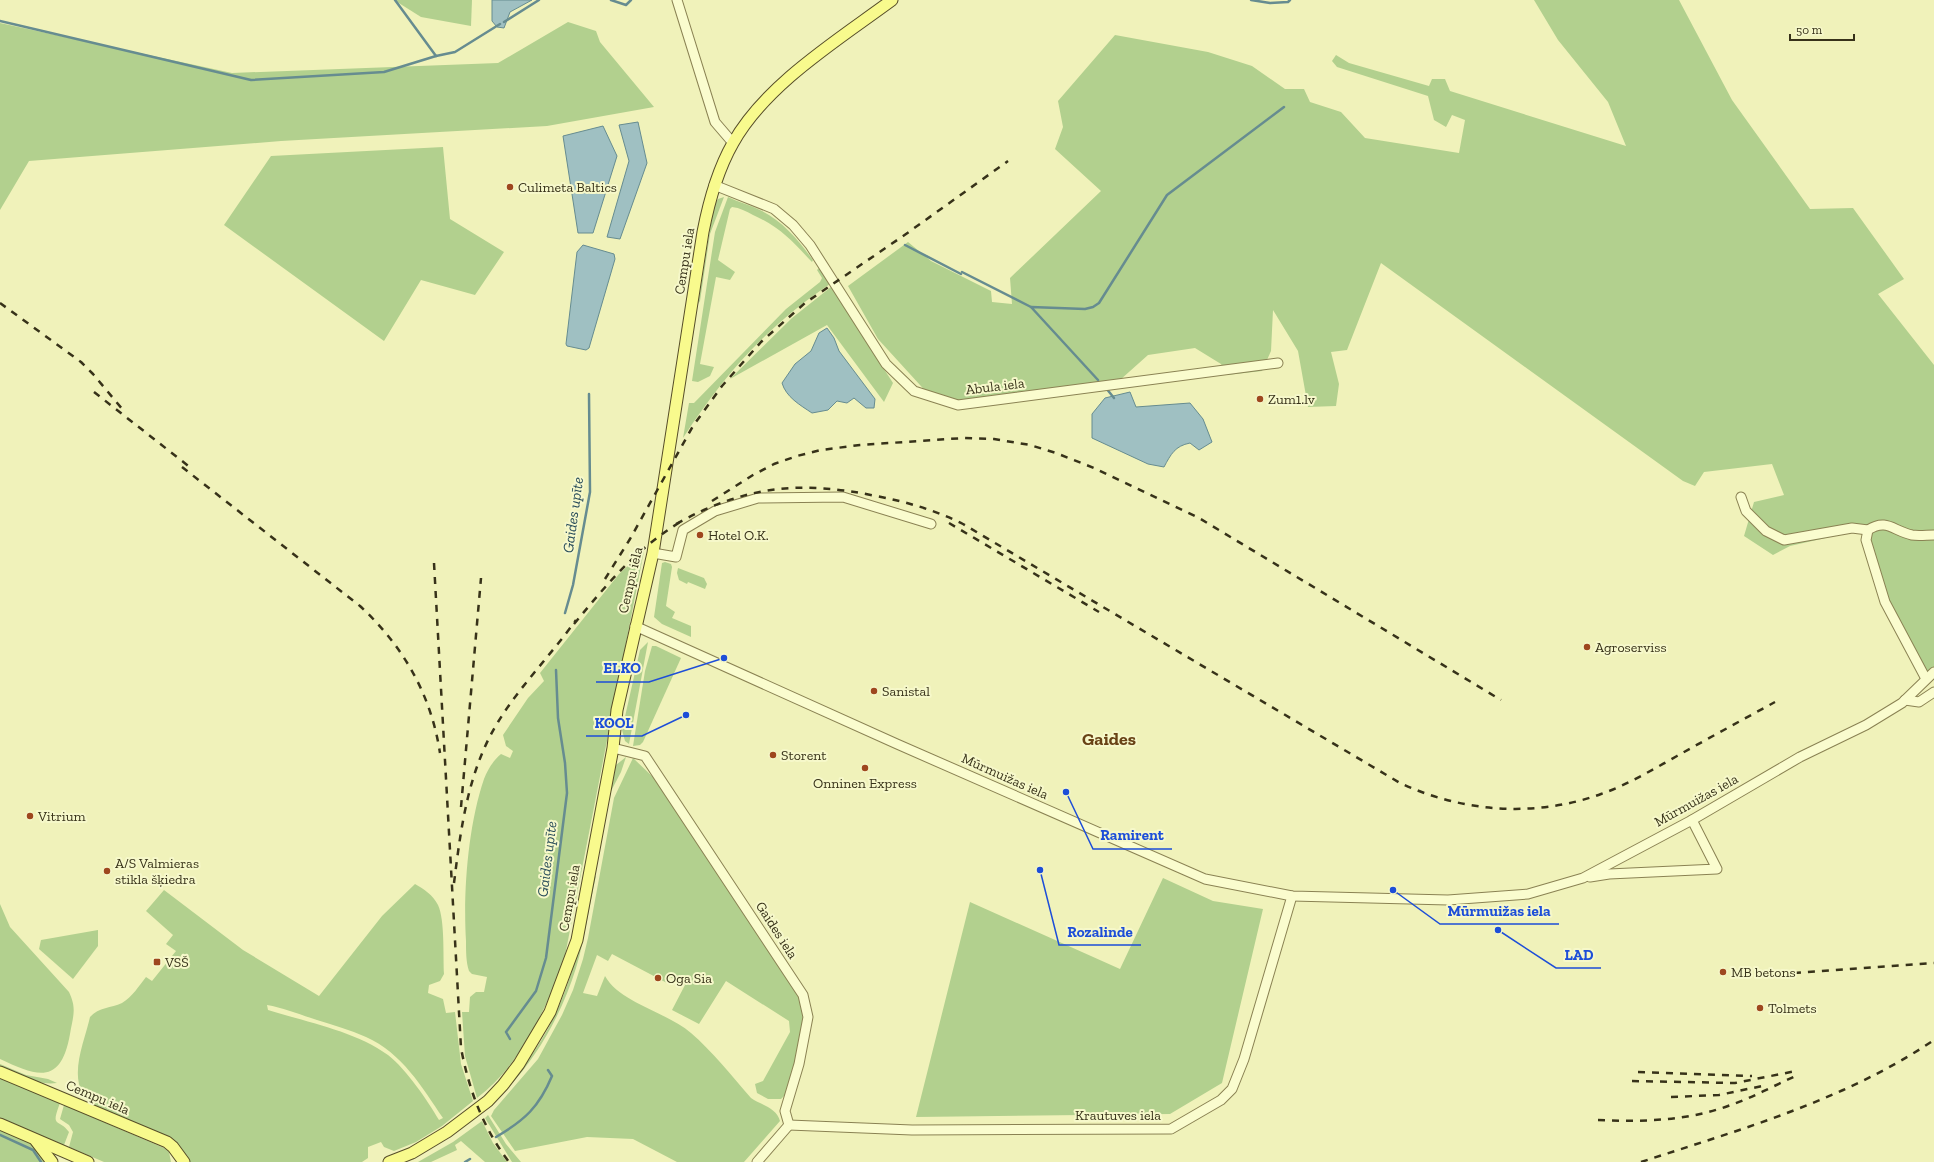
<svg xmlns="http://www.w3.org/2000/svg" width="1934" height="1162" font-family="'Zilla Slab',serif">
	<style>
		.green { fill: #b2d08e; fill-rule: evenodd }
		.water { fill: #9fc0c2; stroke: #668c90 }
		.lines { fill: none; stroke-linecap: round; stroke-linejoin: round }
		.stream { stroke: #668c90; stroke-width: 2.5 }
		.minor-casing { stroke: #8a8253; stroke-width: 11 }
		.major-casing { stroke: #564d28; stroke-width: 13 }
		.minor { stroke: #fafcce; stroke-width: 9 }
		.major { stroke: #f8fa8d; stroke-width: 11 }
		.rail { stroke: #373219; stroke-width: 2.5; stroke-dasharray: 7 7; stroke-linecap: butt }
		.poi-dot { fill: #9e471e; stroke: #f6f8ca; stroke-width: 1.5 }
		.labels { text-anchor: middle; stroke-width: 4; stroke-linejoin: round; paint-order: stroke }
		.poi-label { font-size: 14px; fill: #373219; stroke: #f6f8ca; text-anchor: start }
		.street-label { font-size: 14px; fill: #373219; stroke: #f6f8ca }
		.water-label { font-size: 15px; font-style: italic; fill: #274b59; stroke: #f6f8ca }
		.district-label { font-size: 18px; font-weight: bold; fill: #684215; stroke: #f6f8ca }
		.leader { fill: none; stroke: #1d4ed8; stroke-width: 1.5 }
		.callout-dot { fill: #1d4ed8; stroke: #f6f8ca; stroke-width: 1.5 }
		.callout-label { font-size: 15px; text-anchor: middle; font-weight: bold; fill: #1d4ed8; stroke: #f6f8ca; stroke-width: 4; stroke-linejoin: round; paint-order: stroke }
	</style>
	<rect width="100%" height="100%" fill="#f0f2ba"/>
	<!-- green -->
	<g class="green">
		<polygon points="394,0 472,0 471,26 421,17"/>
		<polygon points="1534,0 1679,0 1732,100 1810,209 1853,208 1904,279 1878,294 1934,365 1934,668 1926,674 1888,606 1861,530 1790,546 1773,555 1744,536 1754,502 1784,495 1772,464 1704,472 1695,486 1683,481 1381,263 1347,350 1331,352 1339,384 1336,406 1308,407 1298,351 1273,310 1271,351 1262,371 1227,375 1221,364 1195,348 1148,355 1120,380 960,402 930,396 878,339 848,286 908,242 931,261 991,291 992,302 1012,304 1010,278 1101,191 1055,149 1063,127 1058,101 1115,35 1208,52 1252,66 1285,89 1304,89 1310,102 1341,112 1365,138 1459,153 1465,120 1452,115 1446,127 1434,120 1428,96 1337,67 1332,61 1336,55 1349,63 1429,86 1432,79 1445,79 1450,91 1626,146 1608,102 1558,40"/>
		<polygon points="568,22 596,31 600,42 654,107 547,126 281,141 29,161 0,210 0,23 232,73 498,63"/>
		<polygon points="443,147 450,219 504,252 475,295 421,280 384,341 224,225 271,156"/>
		<polygon points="724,197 710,234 700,301 698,304 714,205 718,199"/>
		<path d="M728,197C738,202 750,205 760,210C783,221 798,240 813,260L812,262C792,241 780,227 753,215C746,211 740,208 732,207L730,209L718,260L735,272L730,280L716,277L700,364L714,367L710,376L698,382L692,381L715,232Z"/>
		<path d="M819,268H821L830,284C767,326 724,375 683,438L689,403H694L786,309L820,282L822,278L817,270Z"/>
		<polygon points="831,287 893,383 884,402 827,325 730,379 792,318"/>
		<path d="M644,551L563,966C542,1015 520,1065 477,1098L465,1056L462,1012H469L470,997L476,992H484L487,977L472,974L469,971C466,962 466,951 466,941C463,892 468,826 484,779C488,769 493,761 501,754L510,758L513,751L506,746L503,735L528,698L544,681L540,673L619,574Z"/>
		<polygon points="665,562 671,564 672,567 666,606 675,612 672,618 691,626 691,637 662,624 654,617 662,563"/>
		<polygon points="678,568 704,578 707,584 705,589 688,582 687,584 679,580 677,573"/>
		<polygon points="648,642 629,744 625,741 622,730 640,650"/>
		<polygon points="652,646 656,646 681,658 643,742 640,745 633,746 645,671"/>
		<polygon points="626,757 621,772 610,793 616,765"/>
		<path d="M633,758L654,778L798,994L804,1016L801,1039L786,1094L781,1099H768L757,1093L755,1084L763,1081L790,1032L789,1021L726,981L699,1024L672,1010L685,985L670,977L667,983L612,954L608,961L597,955L583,993L597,996L605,976C620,1003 667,1012 691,1033C711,1050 733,1077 751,1098C761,1105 777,1108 780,1121L744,1162H677L633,1139L587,1137L515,1151L491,1116L494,1110L538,1059L562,1015L573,990L583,959L588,938L614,798Z"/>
		<path d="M596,876C589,906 585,938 576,968C559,1023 527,1075 483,1112L482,1111C496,1096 513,1081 525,1064C569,1007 580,945 594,877Z"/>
		<polygon points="1163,878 1213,901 1263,909 1222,1083 1170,1114 916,1117 970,902 1120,969"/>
		<path d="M415,884C424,889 433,895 438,905C445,920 443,956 444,974L440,981L429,985L428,993L443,999L446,1013L455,1012L461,1064L473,1101L442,1126L416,1142L394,1151L384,1147L381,1142L368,1147V1158L362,1162H190L185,1156L102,1110C95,1106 87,1101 83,1094C70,1072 85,1040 90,1017C99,1007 111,1008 122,1003C132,997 139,986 146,977L152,981L176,951L166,944L173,935L146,911L164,890L243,950L319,996L382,916ZM267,1005C284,1008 301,1015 317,1020C333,1025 350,1030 366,1037C402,1053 422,1087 443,1118L439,1120C427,1100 407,1070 388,1055C355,1031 306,1022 268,1010Z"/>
		<path d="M0,904L10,927L69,992C77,1009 73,1016 70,1034C61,1085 38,1077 0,1059Z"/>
		<polygon points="98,930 98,946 73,979 39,949 41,940"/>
		<path d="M0,1064L26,1075L48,1079L57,1083C37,1086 18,1074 0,1066Z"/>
		<path d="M0,1077L60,1103C50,1129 59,1118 69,1132L64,1145L0,1118Z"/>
		<polygon points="64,1105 164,1148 169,1152 171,1162 104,1162 69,1147 73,1132 69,1125 60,1119"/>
		<polygon points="488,1115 506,1144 521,1162 512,1162 485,1118"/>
		<polygon points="482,1121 493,1143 507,1162 485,1162 461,1141 455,1145 457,1150 431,1162 418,1162 453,1142"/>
		<polygon points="0,1129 29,1141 47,1162 0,1162"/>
	</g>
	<!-- water -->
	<g class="water">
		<polygon points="492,0 532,0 510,12 504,28 497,27 492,21"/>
		<polygon points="638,122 647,163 620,239 607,237 629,161 619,125"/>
		<polygon points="603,126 617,156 593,233 578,233 563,136"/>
		<polygon points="583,245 614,254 615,259 589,348 586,350 567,346 566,344 577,252"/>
		<path d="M827,328L834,338L839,351L875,399L874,408H866L854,398L847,403L837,401L828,410L812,413C800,405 786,397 782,383L795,364L811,351L819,333Z"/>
		<path d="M1130,392L1136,407L1190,403L1203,419L1212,442L1199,450L1190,443C1175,446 1171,454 1164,467L1148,464L1092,438V414L1105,398Z"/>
	</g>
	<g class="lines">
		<!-- stream -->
		<g class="stream">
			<polyline points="395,0 436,56 455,52 500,24"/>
			<polyline points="611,0 626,5 631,0"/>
			<polyline points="1251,0 1270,3 1288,2 1290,0"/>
			<polyline points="0,21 251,80 384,72 436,56"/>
			<polyline points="504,22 539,0"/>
			<polyline points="905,245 961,274"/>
			<polyline points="962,272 1031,307"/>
			<polyline points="1098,380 1031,307 1085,309 1093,307 1099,303 1167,195 1284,107"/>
			<polyline points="1106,388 1114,398"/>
			<polyline points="565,613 573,585 590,492 589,394"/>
			<polyline points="510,1039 506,1032 536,991 546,958 567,793 565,763 558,718 556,670"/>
			<polyline points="0,1135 33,1150 41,1162"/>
			<path d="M496,1137C525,1120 539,1107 552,1076L548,1070"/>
			<polyline points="465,1162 470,1159"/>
		</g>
		<defs>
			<g id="minor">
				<polyline points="677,0 715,122 733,143"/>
				<polyline points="714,185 774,209 793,225 810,245 886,364 914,391 958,405 1278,363"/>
				<polyline points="1741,497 1746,511 1766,531 1784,540 1852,528 1868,530"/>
				<polyline points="653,553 676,557 683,530 715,511 758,498 843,497 931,524"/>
				<polyline points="635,626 897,744 1205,879 1292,896 1448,900 1528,894 1583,878 1692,820 1800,757 1866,725 1902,703 1934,672"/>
				<path d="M1926,679L1885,602L1866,540L1868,530C1887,518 1893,531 1912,535C1918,536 1927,535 1934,535"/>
				<polyline points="1905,700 1919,702 1934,692"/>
				<polyline points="613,748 645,756 803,995 808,1017 799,1064 785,1111 789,1125"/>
				<polyline points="1590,877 1609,874 1717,869 1692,820"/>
				<polyline points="789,1125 912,1130 1171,1129 1221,1100 1232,1089 1244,1059 1292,896"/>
				<polyline points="757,1162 789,1125"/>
			</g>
			<g id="major">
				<polyline points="0,1072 167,1142 173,1147 184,1162"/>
				<polyline points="0,1124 88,1162"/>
				<polyline points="36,1141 52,1162"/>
				<path d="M389,1162L412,1153L447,1132L488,1101L503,1085L519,1064L550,1012L577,940L613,748L617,710L653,553L703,232C709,201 717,171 733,143C766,84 838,40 892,0"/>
			</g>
		</defs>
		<!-- minor casing -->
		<use href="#minor" class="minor-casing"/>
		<!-- major casing -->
		<use href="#major" class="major-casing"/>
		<!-- minor -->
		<use href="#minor" class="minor"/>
		<!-- major -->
		<use href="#major" class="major"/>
		<!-- rail -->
		<g class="rail">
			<polyline points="0,303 81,362 93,374 123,410"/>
			<polyline points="94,392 191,468"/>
			<path d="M182,467L360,606C403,646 431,694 440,753"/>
			<polyline points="712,501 753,475 774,464 797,456 821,450 860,445 964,438 994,439 1030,445 1056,453 1094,468 1199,518 1501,700"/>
			<polyline points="949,523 1099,612"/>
			<path d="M676,524C745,486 799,480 876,496C907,502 935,510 963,524L1400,783C1462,812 1535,818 1601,794C1627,785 1652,770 1677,756C1709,738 1742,720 1775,702"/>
			<path d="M434,563L461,1048C469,1090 483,1128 509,1162"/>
			<polyline points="605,579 630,539 693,426 722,386 761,342 805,303 906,234 1008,161"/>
			<path d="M574,624C608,583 634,551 680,522"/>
			<polyline points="461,807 481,578"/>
			<path d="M454,883C461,827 468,771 498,722C520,686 551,655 576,620"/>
			<polyline points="1780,974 1934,963"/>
			<polyline points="1638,1072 1752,1076"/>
			<polyline points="1632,1081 1735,1083 1796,1071"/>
			<polyline points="1671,1097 1719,1095 1767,1085"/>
			<path d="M1598,1120C1642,1122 1686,1121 1728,1106C1752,1098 1775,1085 1798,1075"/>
			<path d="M1641,1162C1742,1129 1845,1100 1934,1040"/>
		</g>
	</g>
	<!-- markers -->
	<g class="poi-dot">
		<circle cx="510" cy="187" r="4"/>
		<circle cx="1260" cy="399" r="4"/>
		<circle cx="700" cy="535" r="4"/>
		<circle cx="1587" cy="647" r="4"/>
		<circle cx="874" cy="691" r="4"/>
		<circle cx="773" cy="755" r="4"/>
		<circle cx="865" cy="768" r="4"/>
		<circle cx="30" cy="816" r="4"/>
		<circle cx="107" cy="871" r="4"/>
		<rect x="153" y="958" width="8" height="8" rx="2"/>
		<circle cx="1723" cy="972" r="4"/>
		<circle cx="658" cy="978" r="4"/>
		<circle cx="1760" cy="1008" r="4"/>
	</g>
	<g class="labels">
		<!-- poi labels -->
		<g class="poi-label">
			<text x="518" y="192">Culimeta Baltics</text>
			<text x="1268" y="404">Zum1.lv</text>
			<text x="708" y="540">Hotel O.K.</text>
			<text x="1595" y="652">Agroserviss</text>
			<text x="882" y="696">Sanistal</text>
			<text x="781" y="760">Storent</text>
			<text x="865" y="788" text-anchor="middle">Onninen Express</text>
			<text x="38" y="821">Vitrium</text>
			<text x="115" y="868">A/S Valmieras<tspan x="115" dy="16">stikla šķiedra</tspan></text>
			<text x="165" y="967">VSŠ</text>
			<text x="1731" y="977">MB betons</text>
			<text x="666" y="983">Oga Sia</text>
			<text x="1768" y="1013">Tolmets</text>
		</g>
		<!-- street labels -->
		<g class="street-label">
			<text transform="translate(684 261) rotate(-81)" y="5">Cempu iela</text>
			<text transform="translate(995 386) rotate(-7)" y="5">Abula iela</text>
			<text transform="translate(630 580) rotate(-77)" y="5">Cempu iela</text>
			<text transform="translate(1005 776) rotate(24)" y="5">Mūrmuižas iela</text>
			<text transform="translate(1696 800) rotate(-29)" y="5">Mūrmuižas iela</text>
			<text transform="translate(569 898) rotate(-80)" y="5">Cempu iela</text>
			<text transform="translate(777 930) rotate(57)" y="5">Gaides iela</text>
			<text transform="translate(98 1097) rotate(23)" y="5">Cempu iela</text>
			<text x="1118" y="1120">Krautuves iela</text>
		</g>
		<!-- water labels -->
		<g class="water-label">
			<text transform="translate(573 515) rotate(-82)" y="5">Gaides upīte</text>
			<text transform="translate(547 859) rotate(-83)" y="5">Gaides upīte</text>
		</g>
		<!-- district labels -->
		<g class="district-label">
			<text x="1109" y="745">Gaides</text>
		</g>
	</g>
	<!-- callouts -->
	<path class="leader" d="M724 658L649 682H596M686 715L642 736H586M1066 792L1093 849H1172M1393 890L1440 924H1559M1040 870L1059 945H1141M1498 930L1556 968H1601"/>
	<g class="callout-dot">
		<circle cx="724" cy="658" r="4"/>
		<circle cx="686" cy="715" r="4"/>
		<circle cx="1066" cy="792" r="4"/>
		<circle cx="1393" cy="890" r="4"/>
		<circle cx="1040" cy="870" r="4"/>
		<circle cx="1498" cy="930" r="4"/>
	</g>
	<g class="callout-label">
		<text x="622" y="673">ELKO</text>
		<text x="614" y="728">KOOL</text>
		<text x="1132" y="840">Ramirent</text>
		<text x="1499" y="916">Mūrmuižas iela</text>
		<text x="1100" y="937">Rozalinde</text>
		<text x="1579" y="960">LAD</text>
	</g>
	<!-- scale -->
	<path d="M1790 34v6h64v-6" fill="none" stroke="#373219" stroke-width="2"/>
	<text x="1796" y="34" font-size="12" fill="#373219" stroke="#f6f8ca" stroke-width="3" paint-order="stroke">50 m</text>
</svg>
